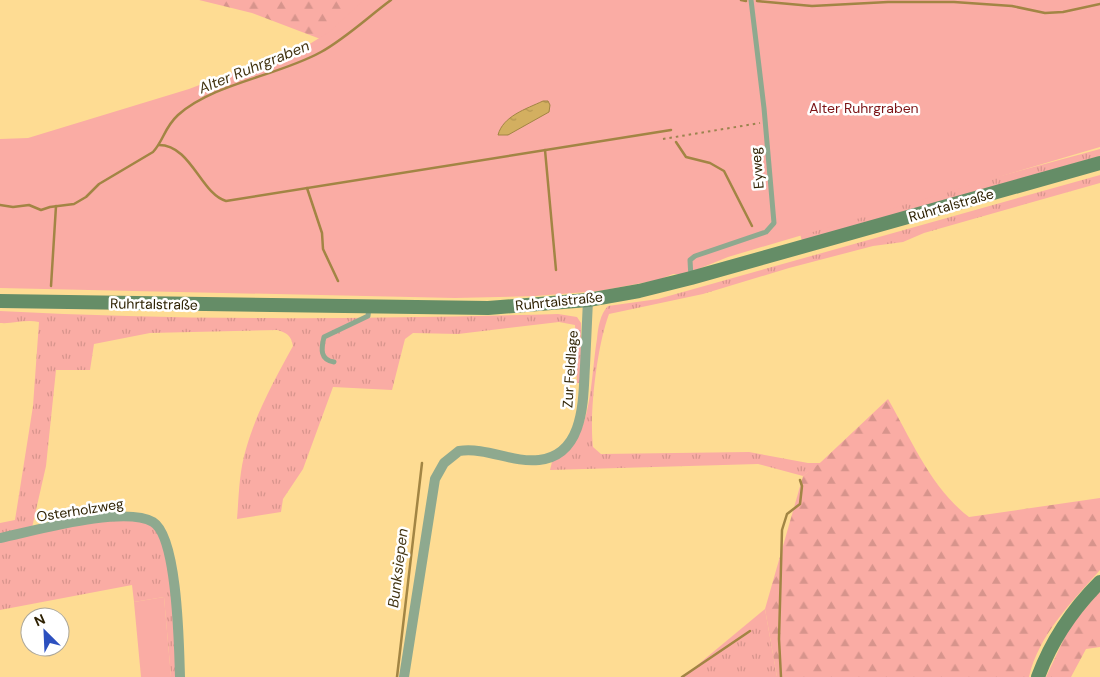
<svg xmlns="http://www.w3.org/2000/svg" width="1100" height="677" font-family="'DM Sans',sans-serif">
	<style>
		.grass { fill: url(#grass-tufts) }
		.forest { fill: url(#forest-firs) }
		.green { fill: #faaca4 }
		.water { fill: url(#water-ripples); stroke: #a28544 }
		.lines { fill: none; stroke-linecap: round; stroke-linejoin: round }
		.stream { stroke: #a28544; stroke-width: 2.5 }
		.path { stroke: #9b834e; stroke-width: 2; stroke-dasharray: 2.5 4; stroke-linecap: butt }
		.service { stroke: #8ea98f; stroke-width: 5 }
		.minor { stroke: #8ea98f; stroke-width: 10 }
		.secondary { stroke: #658d67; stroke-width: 14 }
		.labels { text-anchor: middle; stroke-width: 5; stroke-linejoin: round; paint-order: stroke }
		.park-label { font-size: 14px; fill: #7b1416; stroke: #fff }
		.street-label { font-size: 14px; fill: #2f2203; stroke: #fff }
		.water-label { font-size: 15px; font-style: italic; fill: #433411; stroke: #fff }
	</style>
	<defs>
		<pattern id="grass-tufts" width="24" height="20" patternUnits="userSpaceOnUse" patternTransform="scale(1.25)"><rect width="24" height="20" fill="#faaca4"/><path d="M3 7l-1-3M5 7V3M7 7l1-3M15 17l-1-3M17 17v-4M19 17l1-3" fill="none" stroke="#d7948c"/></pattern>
		<pattern id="forest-firs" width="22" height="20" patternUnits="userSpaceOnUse" patternTransform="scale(1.25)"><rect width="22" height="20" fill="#faaca4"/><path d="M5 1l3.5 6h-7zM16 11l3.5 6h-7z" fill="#d7948c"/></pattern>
		<pattern id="water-ripples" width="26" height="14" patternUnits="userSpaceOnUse" patternTransform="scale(1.25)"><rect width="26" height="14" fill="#d3af60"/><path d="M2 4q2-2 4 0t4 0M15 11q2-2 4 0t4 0" fill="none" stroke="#b59652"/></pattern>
	</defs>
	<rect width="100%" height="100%" fill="#fedc93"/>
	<!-- grass -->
	<g class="grass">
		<polygon points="1100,149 1100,156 802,241 800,234 964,186"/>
		<path d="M1100,175V183L924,233L903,242L873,246L789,268L703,294L609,314C597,346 589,413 593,447L601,454L749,452L808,463H821L803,476L758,464L550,470L552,462C561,455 571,449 577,438C592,413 592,368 597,339C598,328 600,314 608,306L658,299Z"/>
		<path d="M0,311C186,321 373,319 558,314L577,317L581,323V383H577L575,325L559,322L458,334L413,333L405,339L392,390L333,387L303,469L283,499L281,512L237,519C239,495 239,472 246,449C256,413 275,379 293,346C291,335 287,333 277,330L150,333L94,344L90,370H56L46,466L31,532L113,516L154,523L169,553L180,677H171L164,597L134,602L132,585L0,610V523L15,520L33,406L39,322C25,319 14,324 0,323Z"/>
		<polygon points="765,609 777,677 683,677"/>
	</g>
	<!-- forest -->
	<g class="forest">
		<polygon points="199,0 387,0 323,40 252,13"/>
		<path d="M888,399C911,439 931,488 969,517L1100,498V570C1072,602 1039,634 1029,677H777L765,609L803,476L821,462Z"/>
		<polygon points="1100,591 1100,647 1086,649 1071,677 1046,677 1069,628"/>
	</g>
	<!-- green -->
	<g class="green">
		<polygon points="364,0 1100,0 1100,147 728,257 686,274 673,274 658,280 599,291 535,296 455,298 0,288 0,139 28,138 189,89 236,71 287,58 329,32"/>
		<polygon points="164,597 171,677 141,677 134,602"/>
	</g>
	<!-- water -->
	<path class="water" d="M543,101H548L550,105L549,112L508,135H498C503,116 526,109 543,101Z"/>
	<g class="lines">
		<!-- stream -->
		<g class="stream">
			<polyline points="741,0 746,1"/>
			<polyline points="757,1 812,6 888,2 954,2 1012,6 1045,13 1063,12 1100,4"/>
			<polyline points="676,142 686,157 710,163 724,171 752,226"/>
			<path d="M159,145C191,145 201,194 226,201L671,130"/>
			<polyline points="545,150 556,270"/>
			<polyline points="307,188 322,233 323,249 338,281"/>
			<path d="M0,205L13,207L29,205L41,210L50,207L74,204L86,197L99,184L153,152C164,140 164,128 178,115C214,83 278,76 321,52C346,38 368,17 391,0"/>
			<polyline points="51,286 56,206"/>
			<polyline points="397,677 422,463"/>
			<polyline points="682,677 750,631"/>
			<polyline points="781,677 779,639 782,530 787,514 800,504 802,486 800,480"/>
		</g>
		<!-- path -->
		<polyline class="path" points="663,139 760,123"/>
		<!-- service -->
		<g class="service">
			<polyline points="691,278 690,260 695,256 766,232 774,223 764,108 751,0"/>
			<path d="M334,362C320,360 321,349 324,337L368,316L369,307"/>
		</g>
		<!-- minor -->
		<g class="minor">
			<path d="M0,538C34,531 124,505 153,522C178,537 179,648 180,677"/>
			<path d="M404,677L435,479L444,463L459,451C487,447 512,463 539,460C585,455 583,399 585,366C586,344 587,322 588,300"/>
		</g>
		<!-- secondary -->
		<g class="secondary">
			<polyline points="0,301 488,308 588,300 639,291 691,278 1100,163"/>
			<path d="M1038,677C1052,639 1072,610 1100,582"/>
		</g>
	</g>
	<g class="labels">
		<!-- park labels -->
		<g class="park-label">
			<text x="864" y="113">Alter Ruhrgraben</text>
		</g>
		<!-- street labels -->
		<g class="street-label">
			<text transform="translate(757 168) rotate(-95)" y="5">Eyweg</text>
			<text transform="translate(951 205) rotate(-16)" y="5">Ruhrtalstraße</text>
			<text transform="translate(559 301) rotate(-6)" y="5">Ruhrtalstraße</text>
			<text transform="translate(154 304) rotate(1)" y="5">Ruhrtalstraße</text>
			<text transform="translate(570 369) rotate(-86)" y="5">Zur Feldlage</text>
			<text transform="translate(80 510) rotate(-9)" y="5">Osterholzweg</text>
		</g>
		<!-- water labels -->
		<g class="water-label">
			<text transform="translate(254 67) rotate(-22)" y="5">Alter Ruhrgraben</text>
			<text transform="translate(398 568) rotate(-83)" y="5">Bunksiepen</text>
		</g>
	</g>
	<!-- north arrow -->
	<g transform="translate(45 632) rotate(336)"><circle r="24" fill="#ffffff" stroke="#aca79a"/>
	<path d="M0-4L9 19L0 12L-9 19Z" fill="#2c50bf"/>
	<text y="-8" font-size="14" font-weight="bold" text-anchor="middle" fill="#2f2203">N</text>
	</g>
</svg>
